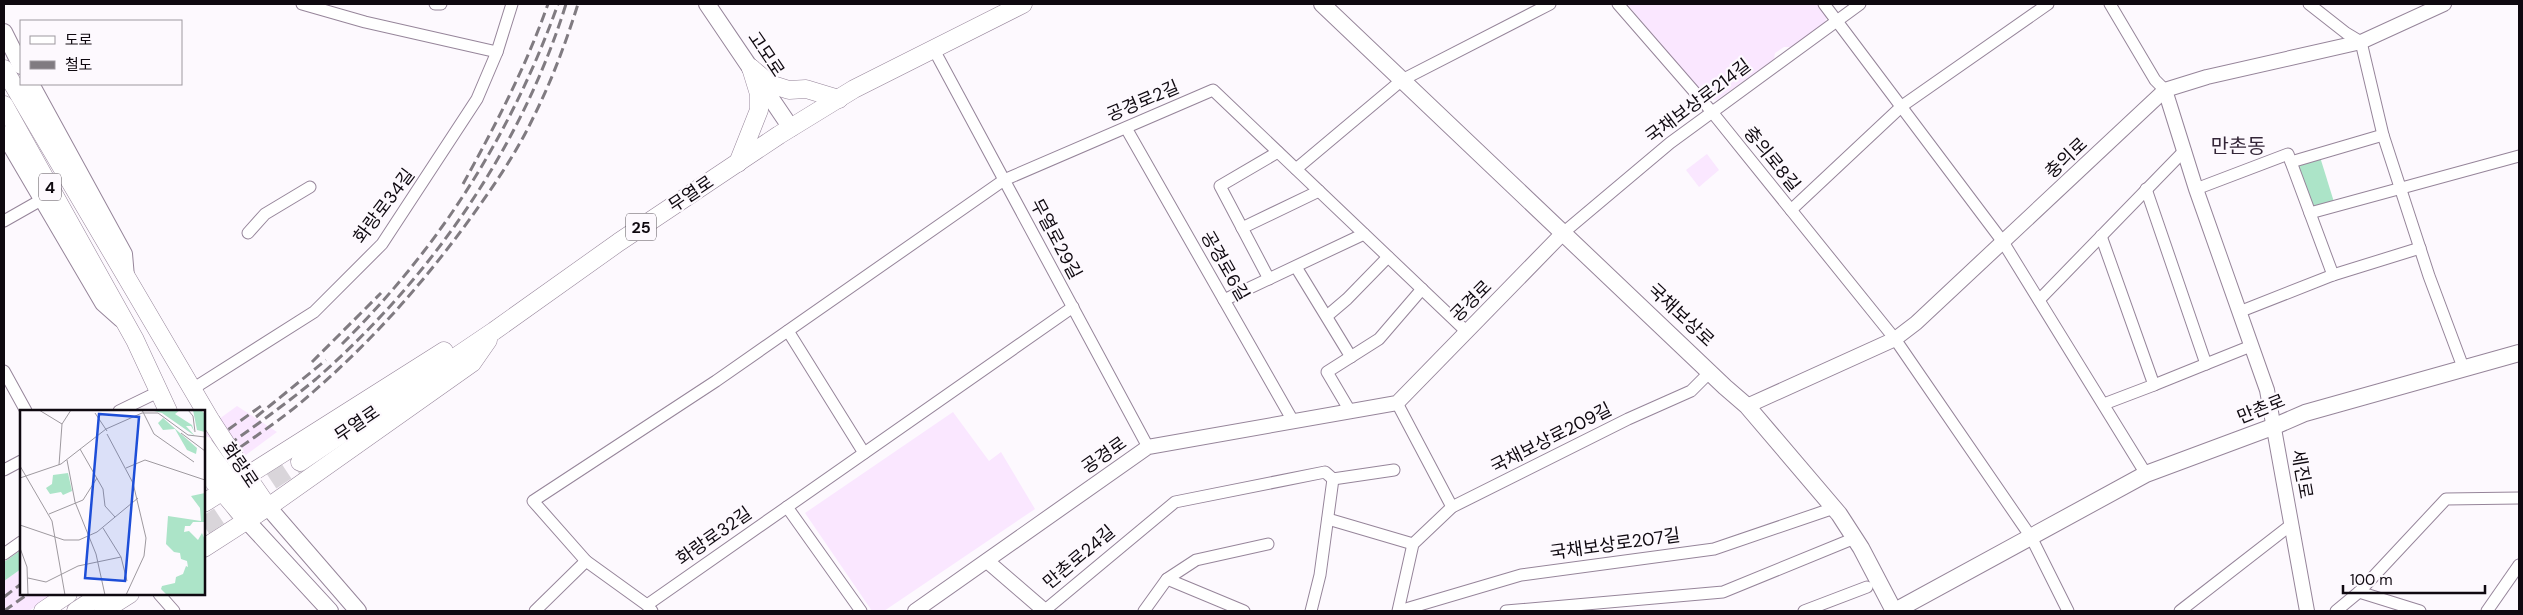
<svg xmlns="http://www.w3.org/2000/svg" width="2523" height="615" font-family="'DM Sans','Noto Sans KR',sans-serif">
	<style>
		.built { fill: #fae7ff }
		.green { fill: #ace4c8 }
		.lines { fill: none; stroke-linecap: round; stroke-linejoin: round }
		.primary-tunnel { stroke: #d9d5da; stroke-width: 18; stroke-dasharray: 18 9; stroke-linecap: butt }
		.minor-casing { stroke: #96859a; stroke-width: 13 }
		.tertiary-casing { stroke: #96859a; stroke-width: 16 }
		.secondary-casing { stroke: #96859a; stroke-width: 18 }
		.primary-casing { stroke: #96859a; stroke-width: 19 }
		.minor { stroke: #fff; stroke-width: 11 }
		.tertiary { stroke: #fff; stroke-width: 14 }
		.secondary { stroke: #fff; stroke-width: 16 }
		.primary { stroke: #fff; stroke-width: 18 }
		.rail { stroke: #807b81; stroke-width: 3; stroke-dasharray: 10 5; stroke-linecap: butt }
		.primary-bridge-casing { stroke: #96859a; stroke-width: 19; stroke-linecap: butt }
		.primary-bridge { stroke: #fff; stroke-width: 18 }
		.labels { text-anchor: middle; stroke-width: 4.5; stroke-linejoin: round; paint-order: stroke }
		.shield { fill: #fdf9fe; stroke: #565157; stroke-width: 1 }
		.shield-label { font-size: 16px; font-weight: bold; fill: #0f0910 }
		.street-label { font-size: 18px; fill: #0f0910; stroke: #fdf9fe }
		.quarter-label { font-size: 20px; fill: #342638; stroke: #fdf9fe }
		.inset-road { fill: none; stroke: #9e999f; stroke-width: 1 }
		.view { fill: #1d4ed8; fill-opacity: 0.15; stroke: #1d4ed8; stroke-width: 2.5 }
		.inset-edge { fill: none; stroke: #0f0910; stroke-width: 2.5 }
	</style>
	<rect width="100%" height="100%" fill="#fdf9fe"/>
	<!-- built -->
	<g class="built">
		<polygon points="1627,4 1818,4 1827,15 1825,23 1791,47 1784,47 1775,53 1774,59 1717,100 1708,99"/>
		<polygon points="1707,154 1719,170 1699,187 1686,170"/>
		<polygon points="237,406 277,432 204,486 204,430"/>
		<polygon points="953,412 989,461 1001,452 1035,509 884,611 872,611 805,513"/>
		<polygon points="21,569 21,594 53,594 29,611 4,611 4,581"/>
	</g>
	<!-- green -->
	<g class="green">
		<polygon points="2320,157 2334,202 2311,209 2295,164"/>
		<polygon points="21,550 21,569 4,581 4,562"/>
	</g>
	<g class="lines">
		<!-- primary-tunnel -->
		<polyline class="primary-tunnel" points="204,526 300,462"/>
		<defs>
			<g id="minor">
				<polyline points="302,4 365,22 497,52"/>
				<polyline points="435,4 441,4"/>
				<polyline points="1618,4 1712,112 1895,339 2031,537 2068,611"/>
				<polyline points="1824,4 2003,242 2146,474"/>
				<polyline points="2110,4 2155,80 2165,90"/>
				<polyline points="2309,4 2346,33 2361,42 2383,135 2429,276 2463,367"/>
				<polyline points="933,48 1148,447"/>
				<polyline points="1126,128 1293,421"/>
				<polyline points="2291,162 2383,135"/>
				<polyline points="1296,169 1402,80 1550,4"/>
				<polyline points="2146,189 2206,364 2251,346"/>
				<polyline points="2196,189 2288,154 2333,275"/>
				<polyline points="1791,210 1902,106 2048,4"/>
				<polyline points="2310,213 2519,156"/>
				<polyline points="4,221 41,200"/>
				<polyline points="1242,228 1319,191"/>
				<polyline points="248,233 265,214 310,187"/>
				<polyline points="1563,233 1670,143 1860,4"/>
				<polyline points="2101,236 2154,385 2104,404"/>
				<polyline points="1296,267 1351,357"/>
				<polyline points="1269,279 1220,186 1278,152"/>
				<polyline points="1224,300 1364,234"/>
				<polyline points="2039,300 2185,150"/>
				<polyline points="2239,312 2333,275 2420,248"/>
				<polyline points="1327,316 1347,299 1388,257"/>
				<polyline points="788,331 864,453"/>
				<polyline points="4,371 26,411"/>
				<polyline points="2154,385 2206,364"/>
				<polyline points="191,390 314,312 382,244 477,99 497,52 512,4"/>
				<polyline points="1397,403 1452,507"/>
				<polyline points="119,411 158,392"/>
				<polyline points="1350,411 1327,372 1379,339 1422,289"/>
				<polyline points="4,470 21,461"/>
				<polyline points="787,507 861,611"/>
				<polyline points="1328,519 1413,544"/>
				<polyline points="4,554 21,542"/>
				<polyline points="586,561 533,501 716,381 1004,180 1213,90 1467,332"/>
				<polyline points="1167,579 1244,611"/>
				<polyline points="2359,592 2420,611"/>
				<polyline points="159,594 174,611"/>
				<polyline points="647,605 1073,307"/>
				<polyline points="535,611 586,561 647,605 652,611"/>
				<polyline points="1044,611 1175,502 1325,472 1333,479 1394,470"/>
				<polyline points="1144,611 1167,579 1196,560 1268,544"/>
				<polyline points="1311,611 1320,575 1333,479"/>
				<polyline points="1398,611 1413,544 1452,507 1628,419 1691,391 1711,371"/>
				<polyline points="1399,611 1521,575 1714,549 1834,508"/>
				<polyline points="1506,611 1723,592 1855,538"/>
				<polyline points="1804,611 1867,587"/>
				<polyline points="2180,611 2292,524"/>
				<polyline points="2336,611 2359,592 2446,499 2519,498"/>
				<polyline points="2487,611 2519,565"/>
			</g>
			<g id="tertiary">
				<polyline points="2165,90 2196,189 2267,390 2307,611"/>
				<polyline points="1747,406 1895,339 1916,323 2165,90 2207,77 2361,42 2444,4"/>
				<polyline points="987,561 1045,611"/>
				<polyline points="915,611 1148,447 1397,403 1563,233"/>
			</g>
			<g id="secondary">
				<polyline points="707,4 791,128"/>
				<polyline points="1322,4 1725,387 1747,406 1839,514 1861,548 1894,611"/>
				<polyline points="4,32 21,66"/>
				<polyline points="31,84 124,254 126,277"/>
				<polyline points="4,134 103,303 121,319"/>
				<polyline points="268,507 358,611"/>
				<polyline points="247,521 330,611"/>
				<polyline points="1895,611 2146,474 2275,426 2305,413 2519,353"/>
			</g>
			<g id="primary">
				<polyline points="751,68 770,84 789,90 806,89 839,99"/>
				<polyline points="4,69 211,421"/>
				<polyline points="4,105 135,340 168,411"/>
				<polyline points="738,163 759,110 759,94 751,68"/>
				<polyline points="300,462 494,331 619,242 779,135 854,89 1023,4"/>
				<polyline points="240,466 268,507"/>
				<polyline points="226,476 257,514"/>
				<polyline points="215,483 247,521"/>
				<polyline points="204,503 444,351"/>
				<polyline points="204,548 274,503 472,363 488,340"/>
				<polyline points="43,611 68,594"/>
				<polyline points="76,611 102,594"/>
				<polyline points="103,611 130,594"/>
			</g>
		</defs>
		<!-- minor casing -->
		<use href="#minor" class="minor-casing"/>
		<!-- tertiary casing -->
		<use href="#tertiary" class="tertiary-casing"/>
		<!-- secondary casing -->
		<use href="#secondary" class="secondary-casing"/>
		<!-- primary casing -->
		<use href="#primary" class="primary-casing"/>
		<!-- minor -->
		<use href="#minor" class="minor"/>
		<!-- tertiary -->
		<use href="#tertiary" class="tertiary"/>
		<!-- secondary -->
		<use href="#secondary" class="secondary"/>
		<!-- primary -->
		<use href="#primary" class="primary"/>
		<!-- rail -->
		<g class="rail">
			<path d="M463,184C496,124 525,69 548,4"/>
			<path d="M342,344C440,247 512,133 558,4"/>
			<polyline points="312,362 381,293"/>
			<polyline points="256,417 326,360"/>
			<polyline points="204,447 261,406"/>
			<path d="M204,462C242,435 280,409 316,379C430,279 521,149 566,4"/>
			<path d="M204,473C240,446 280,422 313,392C374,339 425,281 472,216C495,184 517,152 534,116C552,80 566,42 578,4"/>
			<polyline points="4,597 21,584"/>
			<polyline points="4,611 28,594"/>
		</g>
		<defs>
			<g id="primary-bridge">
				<polyline points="211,421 239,464"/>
				<polyline points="204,445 224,473"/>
				<polyline points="204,468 214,482"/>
			</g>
		</defs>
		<!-- primary-bridge casing -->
		<use href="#primary-bridge" class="primary-bridge-casing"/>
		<!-- primary-bridge -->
		<use href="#primary-bridge" class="primary-bridge"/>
	</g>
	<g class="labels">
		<!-- shield labels -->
		<g class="shield">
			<rect x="39" y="173.5" width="22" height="27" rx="4"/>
			<rect x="626" y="213.5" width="30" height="27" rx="4"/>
		</g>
		<g class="shield-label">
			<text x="50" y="193">4</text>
			<text x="641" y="233">25</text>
		</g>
		<!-- street labels -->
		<g class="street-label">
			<text transform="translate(766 54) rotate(56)" y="6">고모로</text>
			<text transform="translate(1143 101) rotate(-23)" y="6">공경로2길</text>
			<text transform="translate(1698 101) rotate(-37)" y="6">국채보상로214길</text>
			<text transform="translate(2066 158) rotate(-43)" y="6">충의로</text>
			<text transform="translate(1772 159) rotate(51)" y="6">충의로8길</text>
			<text transform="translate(691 194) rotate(-34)" y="6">무열로</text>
			<text transform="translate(384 206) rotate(-53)" y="6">화랑로34길</text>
			<text transform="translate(1056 239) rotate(62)" y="6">무열로29길</text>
			<text transform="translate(1225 266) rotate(60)" y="6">공경로6길</text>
			<text transform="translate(1471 301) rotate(-45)" y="6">공경로</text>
			<text transform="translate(1681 315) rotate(43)" y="6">국채보상로</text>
			<text transform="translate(2261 409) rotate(-22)" y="6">만촌로</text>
			<text transform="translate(357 424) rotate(-34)" y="6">무열로</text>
			<text transform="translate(1551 438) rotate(-27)" y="6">국채보상로209길</text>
			<text transform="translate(1104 455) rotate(-35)" y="6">공경로</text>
			<text transform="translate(240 465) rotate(56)" y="6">화랑로</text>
			<text transform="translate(2302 474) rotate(80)" y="6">세진로</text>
			<text transform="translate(714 536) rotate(-35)" y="6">화랑로32길</text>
			<text transform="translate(1615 544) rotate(-8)" y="6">국채보상로207길</text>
			<text transform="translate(1079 557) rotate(-40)" y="6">만촌로24길</text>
		</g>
		<!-- quarter labels -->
		<g class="quarter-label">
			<text x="2238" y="153">만촌동</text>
		</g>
	</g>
	<!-- overview -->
	<g transform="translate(20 410)">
		<rect width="185" height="185" fill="#fdf9fe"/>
		<path d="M130,0H160L155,4L172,15L174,21L171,16H166L175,26L142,3ZM173,0H181L185,4V22L177,20ZM143,8L177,38L176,44L167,40L155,19L143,20L138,13ZM48,63L52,81L43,85L41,82L30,84L26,78L32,74L33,65ZM185,83V112H173L170,116H165L164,122L169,121L178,130L182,123L185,130V185L146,184L141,179L142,176L155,173L156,167L163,164L166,156L168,157L167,151L161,149L160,143L154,142L146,134L148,106L181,111L180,98L171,86Z" fill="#ace4c8"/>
		<path class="inset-road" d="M19,0L42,14M122,0L134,24L174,52M168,0L173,6L175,22M75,3L87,21M161,23L185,41M87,24L113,73L126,128L124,146L106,185M60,39L83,79L85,96L95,107M47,50L55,92L76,144L85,185M39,55L42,14L51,0M0,56L32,111L45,185M106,58L125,50L185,70M0,68L41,54L86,19L122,3H138L168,25L185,27M29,104L63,90L77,68M0,115L44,130H59L77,122L118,88M83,118L101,147L107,171M0,138L7,157L8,185M8,168L26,172L58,156L101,147"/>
		<path class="view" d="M79,4L119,7L105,171L65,168Z"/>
		<rect width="185" height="185" class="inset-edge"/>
	</g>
	<!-- border -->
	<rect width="2523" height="615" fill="none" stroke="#0f0910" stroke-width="10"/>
	<!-- legend -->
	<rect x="20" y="20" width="162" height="65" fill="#fdf9fe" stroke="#9e999f"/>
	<rect x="30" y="36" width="25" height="8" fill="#ffffff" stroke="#9e999f"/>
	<text x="65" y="45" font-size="15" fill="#0f0910">도로</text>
	<rect x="30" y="61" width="25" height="8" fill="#807b81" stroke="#9e999f"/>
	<text x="65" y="70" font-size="15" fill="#0f0910">철도</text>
	<!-- scale -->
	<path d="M2343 585v8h142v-8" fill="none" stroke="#0f0910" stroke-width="2.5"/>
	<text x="2350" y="585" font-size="15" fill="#0f0910" stroke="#fdf9fe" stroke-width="4" paint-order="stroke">100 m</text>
</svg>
